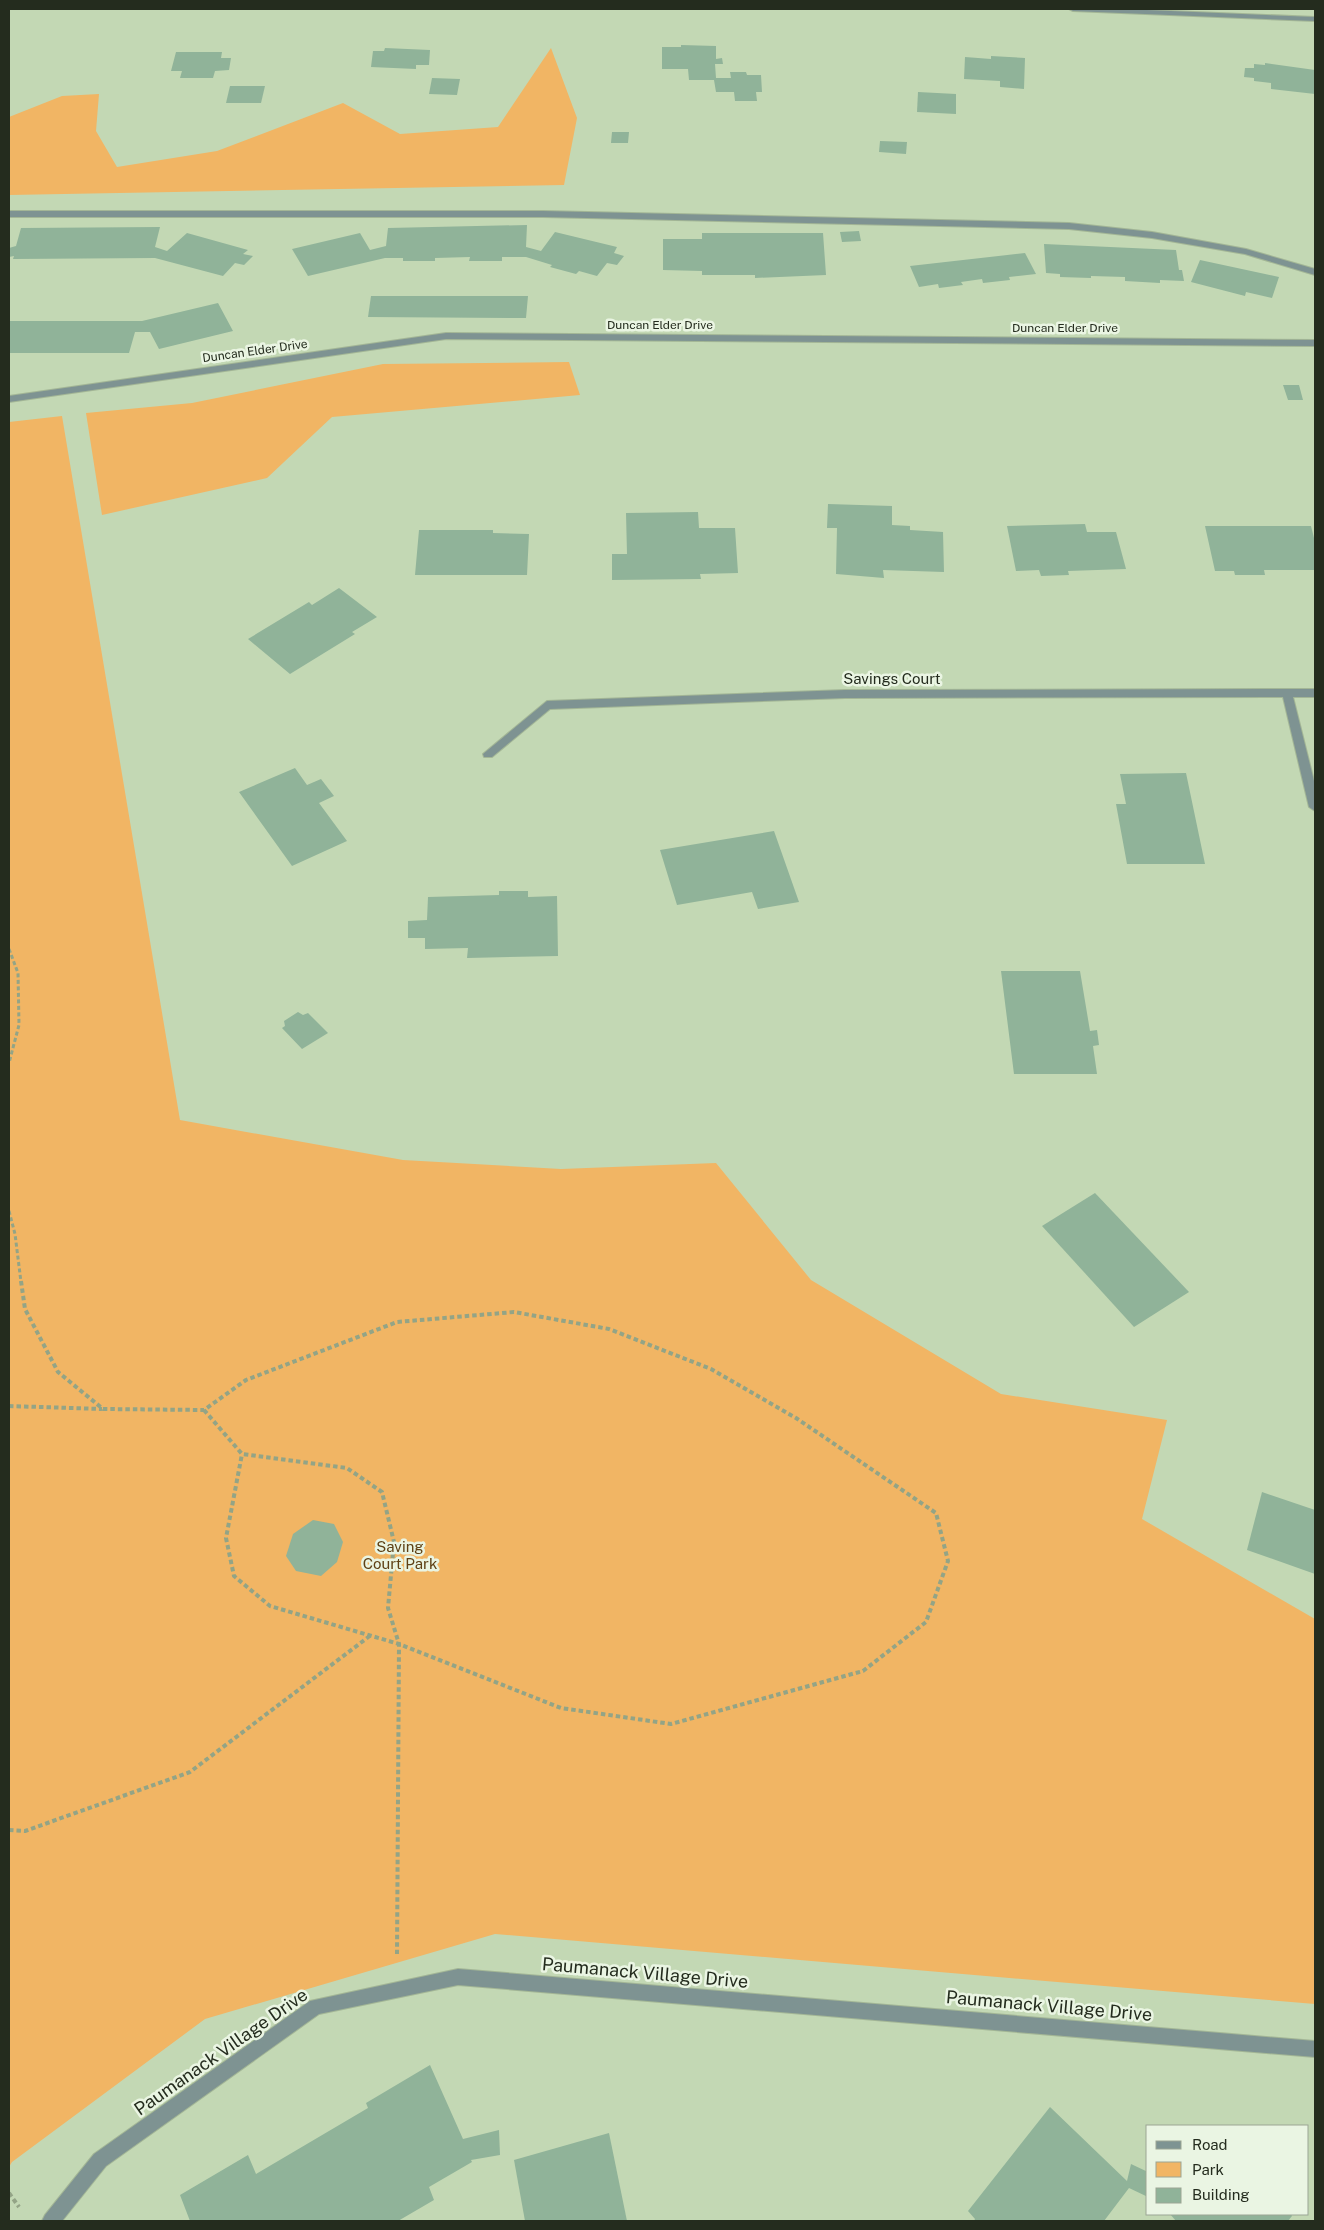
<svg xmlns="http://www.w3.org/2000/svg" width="1324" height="2230" font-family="'Public Sans',sans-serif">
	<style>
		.green { fill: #f1b564 }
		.building { fill: #90b399 }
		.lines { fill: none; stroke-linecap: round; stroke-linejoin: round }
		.lane-casing { stroke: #a3b696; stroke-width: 2 }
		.street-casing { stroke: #a3b696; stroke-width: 2 }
		.path-far1 { stroke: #93a486; stroke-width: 3; stroke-dasharray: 4 2.5; stroke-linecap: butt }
		.path { stroke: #93a486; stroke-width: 4; stroke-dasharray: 4.5 3; stroke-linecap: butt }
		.lane { fill: #7e9392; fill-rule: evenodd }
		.street { fill: #7e9392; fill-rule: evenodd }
		.labels { text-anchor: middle; stroke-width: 5; stroke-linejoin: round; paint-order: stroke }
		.far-street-label { font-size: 12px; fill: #242c1e; stroke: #eaf5e3 }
		.street-label { font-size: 15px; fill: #242c1e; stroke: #eaf5e3 }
		.park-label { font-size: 15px; fill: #5f4115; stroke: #eaf5e3 }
		.near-street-label { font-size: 18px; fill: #242c1e; stroke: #eaf5e3 }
	</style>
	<rect width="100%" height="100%" fill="#c3d8b4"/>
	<!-- green -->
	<g class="green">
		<polygon points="551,48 577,118 564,185 9,195 9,117 62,96 99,94 96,131 117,167 217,151 343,103 400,134 498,127"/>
		<polygon points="569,362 580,395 332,417 267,478 102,515 86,413 192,403 383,364"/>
		<polygon points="62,416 180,1120 403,1160 561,1169 716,1163 811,1280 1001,1394 1167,1420 1142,1519 1315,1619 1315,2004 495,1934 205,2019 12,2162 9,2167 9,422"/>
	</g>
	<!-- building -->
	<g class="building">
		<polygon points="681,45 716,46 716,59 722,58 723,64 715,64 716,78 731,78 730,72 746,72 747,75 761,75 762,92 756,92 757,101 735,101 734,92 716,92 714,80 689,80 688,69 662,69 662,47 681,47"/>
		<polygon points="385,48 430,50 429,65 416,65 416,69 371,67 373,51 384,51"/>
		<polygon points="176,52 222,52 221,58 231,58 229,70 215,71 213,78 180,78 182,71 171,71"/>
		<polygon points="991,56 1025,58 1024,89 1000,87 1000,81 964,79 965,57 991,59"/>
		<polygon points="1265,63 1315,70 1315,94 1271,89 1271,83 1254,81 1254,78 1244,77 1245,68 1254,68 1254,64 1265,65"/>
		<polygon points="432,78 460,79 457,95 429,94"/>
		<polygon points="230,86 265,86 261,103 226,103"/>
		<polygon points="918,92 956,94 956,114 917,112"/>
		<polygon points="612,132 629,132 628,143 611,143"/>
		<polygon points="880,141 907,142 906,154 879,152"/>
		<polygon points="527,225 526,247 541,251 555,232 617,247 614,253 624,256 617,265 607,263 597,276 579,271 576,274 550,267 552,265 526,257 502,257 502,261 469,261 470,257 435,258 435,261 403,261 403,258 385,258 308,276 292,249 360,233 370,250 386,246 388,228"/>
		<polygon points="160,227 155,247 167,251 187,233 248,250 243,254 253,256 244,265 235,263 223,276 155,258 13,259 14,256 9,257 9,248 16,246 21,228"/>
		<polygon points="859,231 861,241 842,242 840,232"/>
		<polygon points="702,233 823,233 826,275 755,278 755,275 702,275 702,271 663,270 663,239 702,239"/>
		<polygon points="1044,244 1176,250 1179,270 1182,270 1184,281 1160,280 1160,283 1125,281 1125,277 1091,276 1091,278 1060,277 1060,274 1046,273"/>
		<polygon points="1025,253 1036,274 1009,277 1010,280 983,283 982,279 961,282 963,285 939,288 938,284 919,287 910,266"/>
		<polygon points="1200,260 1279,277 1272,298 1246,292 1245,296 1191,282"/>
		<polygon points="371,296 528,296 526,318 368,317"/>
		<polygon points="218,303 233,331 159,349 150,332 135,332 129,353 9,353 9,321 142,321"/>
		<polygon points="1283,385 1299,385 1303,400 1288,400"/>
		<polygon points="828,504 892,506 892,525 910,526 910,530 943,532 944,572 883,570 884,578 836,574 837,528 827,528"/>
		<polygon points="698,512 699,528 735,528 738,573 700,574 701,579 612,580 612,554 627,554 626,513"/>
		<polygon points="1085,524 1087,532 1116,532 1126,569 1068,571 1069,575 1041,576 1039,570 1016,571 1007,526"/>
		<polygon points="1205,526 1311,526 1315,542 1315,570 1264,570 1265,575 1235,575 1234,571 1215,571"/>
		<polygon points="419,530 493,530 493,533 529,534 527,575 415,575"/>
		<polygon points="339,588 377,617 352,632 355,634 290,674 248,639 309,602 312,605"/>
		<polygon points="295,768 307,785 321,779 334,796 319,803 347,841 292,866 239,792"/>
		<polygon points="1186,773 1205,864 1127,864 1116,804 1126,804 1120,774"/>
		<polygon points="774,831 799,902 758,909 752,892 677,905 660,850"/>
		<polygon points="499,891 528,891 528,897 557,896 558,956 467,958 468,948 425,949 425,938 408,938 408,921 427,920 428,897 499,895"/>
		<polygon points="1001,971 1080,971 1090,1031 1097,1030 1099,1045 1093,1046 1097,1074 1014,1074"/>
		<polygon points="298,1012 303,1015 308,1013 328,1033 302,1049 282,1028 285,1026 284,1021"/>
		<polygon points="1095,1193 1189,1292 1134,1327 1042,1226"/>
		<polygon points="1262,1492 1315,1510 1315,1574 1247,1550"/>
		<polygon points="313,1520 334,1524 343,1542 337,1562 321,1576 296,1571 286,1556 293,1534"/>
		<polygon points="430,2065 463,2139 499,2130 500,2155 471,2160 472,2162 429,2187 434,2200 398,2221 190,2221 180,2195 248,2155 256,2174 368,2108 366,2103"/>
		<polygon points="1050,2107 1127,2181 1131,2164 1148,2172 1148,2197 1129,2188 1104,2221 974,2221 975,2219 968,2211"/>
		<polygon points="609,2133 627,2221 525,2221 514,2160"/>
		<polygon points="1170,2214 1291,2214 1292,2216 1288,2221 1176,2221"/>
	</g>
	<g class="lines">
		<defs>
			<polygon id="lane" points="9,211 543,211 1069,223 1152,232 1246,249 1315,269 1315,275 1245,254 1152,238 1069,229 543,217 9,217"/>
			<g id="street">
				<polygon points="1069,9 1123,9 1315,17 1315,21 1073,11"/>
				<polygon points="446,333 1315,340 1315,346 446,339 9,402 9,396"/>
				<polygon points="1315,689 1315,697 1293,697 1315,785 1315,811 1309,807 1283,697 845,698 550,709 492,757 484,757 483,754 547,701 845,690"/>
				<polygon points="458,1969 1315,2041 1315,2057 458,1985 319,2014 106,2166 62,2221 42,2221 45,2215 94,2154 310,2001"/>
			</g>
		</defs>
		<!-- lane casing -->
		<use href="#lane" class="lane-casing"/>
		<!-- street casing -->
		<use href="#street" class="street-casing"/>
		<!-- path-far1 -->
		<g class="path-far1">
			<polyline points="9,949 18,973 19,1025 9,1063"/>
			<polyline points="9,1211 15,1234 21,1282"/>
		</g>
		<!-- path -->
		<g class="path">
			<polyline points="21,1281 25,1309 58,1372 103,1409 204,1410 246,1380 397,1322 514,1312 609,1329 711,1369 796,1418 936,1513 948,1561 926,1622 863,1671 671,1724 561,1708 399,1644 270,1606 234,1576 226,1538 242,1454"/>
			<polyline points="9,1406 102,1409"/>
			<polyline points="204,1410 242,1454 347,1468 382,1492 394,1542 388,1608 399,1644 397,1954"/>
			<polyline points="9,1830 25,1831 190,1772 371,1635"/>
			<polyline points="9,2193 19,2207"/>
		</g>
		<!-- lane -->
		<use href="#lane" class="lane"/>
		<!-- street -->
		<use href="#street" class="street"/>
	</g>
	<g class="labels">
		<!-- far-street labels -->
		<g class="far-street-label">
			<text x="660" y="329">Duncan Elder Drive</text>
			<text x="1065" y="332">Duncan Elder Drive</text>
			<text transform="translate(255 351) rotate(-8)" y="4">Duncan Elder Drive</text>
		</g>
		<!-- street labels -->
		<g class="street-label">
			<text x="892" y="684">Savings Court</text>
		</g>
		<!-- park labels -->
		<g class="park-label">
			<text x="400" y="1552">Saving<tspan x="400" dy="17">Court Park</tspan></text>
		</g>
		<!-- near-street labels -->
		<g class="near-street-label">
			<text transform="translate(645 1973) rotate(5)" y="6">Paumanack Village Drive</text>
			<text transform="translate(1049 2006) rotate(5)" y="6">Paumanack Village Drive</text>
			<text transform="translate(221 2052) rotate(-35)" y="6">Paumanack Village Drive</text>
		</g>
	</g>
	<!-- border -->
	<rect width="1324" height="2230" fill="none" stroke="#242c1e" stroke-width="20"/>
	<!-- legend -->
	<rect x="1146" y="2125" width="162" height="90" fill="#eaf5e3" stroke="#9ba594"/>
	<rect x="1156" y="2141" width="25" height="8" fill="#7e9392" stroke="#9ba594"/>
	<text x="1192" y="2150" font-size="15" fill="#242c1e">Road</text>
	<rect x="1156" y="2162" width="25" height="15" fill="#f1b564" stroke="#9ba594"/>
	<text x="1192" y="2175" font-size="15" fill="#242c1e">Park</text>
	<rect x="1156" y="2188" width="25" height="15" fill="#90b399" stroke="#9ba594"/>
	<text x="1192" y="2200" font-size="15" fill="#242c1e">Building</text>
</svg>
